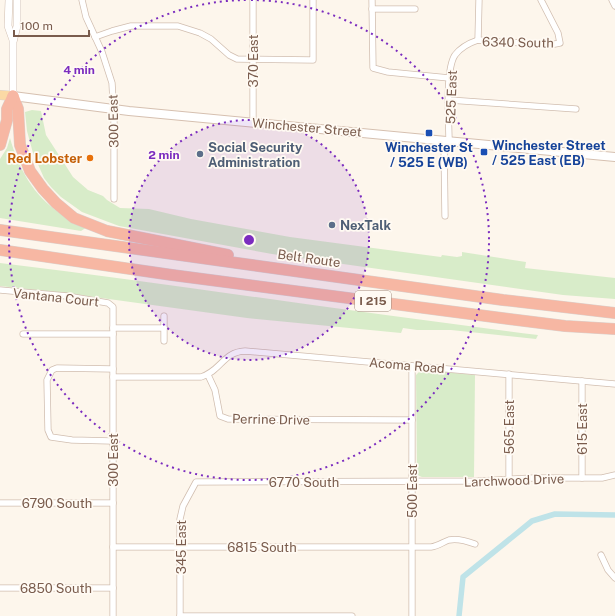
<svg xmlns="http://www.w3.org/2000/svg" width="615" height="616" font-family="'Public Sans',sans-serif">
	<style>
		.green { fill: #d8ecc9 }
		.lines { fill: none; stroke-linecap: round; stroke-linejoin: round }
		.canal { stroke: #bfe3e8; stroke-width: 5.5 }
		.minor-casing { stroke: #d1beb0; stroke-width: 7 }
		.tertiary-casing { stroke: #d1beb0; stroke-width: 8 }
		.secondary-casing { stroke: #d6c0b0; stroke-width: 10 }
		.primary-casing { stroke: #dad1cd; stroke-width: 10 }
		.motorway-casing { stroke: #dad1cd; stroke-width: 12 }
		.minor { stroke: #fff; stroke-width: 5.5 }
		.tertiary { stroke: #fff; stroke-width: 7 }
		.secondary { stroke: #fff; stroke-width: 8 }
		.primary { stroke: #fbd9a5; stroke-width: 9 }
		.motorway { stroke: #f7b7a3; stroke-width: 11 }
		.ring { fill: none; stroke: #7b2cbf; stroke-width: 2; stroke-dasharray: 2 4 }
		.transit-dot { fill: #1a4fb4; stroke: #fffaf3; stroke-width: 1.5 }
		.service-dot { fill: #5c6f8a; stroke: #fffaf3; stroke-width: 1.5 }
		.food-dot { fill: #e8710a; stroke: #fffaf3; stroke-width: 1.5 }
		.labels { text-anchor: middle; stroke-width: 3.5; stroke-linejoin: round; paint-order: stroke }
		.shield { fill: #fffaf3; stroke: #a28b7f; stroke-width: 1 }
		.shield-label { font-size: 12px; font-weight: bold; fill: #7a5c4d }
		.street-label { font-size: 13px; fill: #7a5c4d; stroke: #fffaf3 }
		.transit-label { font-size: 13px; font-weight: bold; fill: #164399; stroke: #fffaf3; text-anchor: start }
		.service-label { font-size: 13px; font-weight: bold; fill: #4e5e75; stroke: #fffaf3; text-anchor: start }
		.food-label { font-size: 13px; font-weight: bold; fill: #c56008; stroke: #fffaf3; text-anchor: end }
		.centre { fill: #7b2cbf; stroke: #fffaf3; stroke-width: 2 }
		.ring-label { font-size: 12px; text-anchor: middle; font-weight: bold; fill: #7b2cbf; stroke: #fffaf3; stroke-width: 3.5; stroke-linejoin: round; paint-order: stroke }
	</style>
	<rect width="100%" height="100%" fill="#fdf6ec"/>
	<!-- green -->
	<g class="green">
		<polygon points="32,110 41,111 46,135 73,177 88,190 103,196 107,200 120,208 149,209 191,219 290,237 441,257 442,255 457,257 462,256 462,252 526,262 525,268 615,278 615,299 563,295 272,254 119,226 82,212 61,197 51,187 44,178 33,153 27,131 25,112"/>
		<path d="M10,138C18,167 34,197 60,213C69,219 78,223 87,227L81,231L0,218V159L7,148Z"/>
		<path d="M0,263C180,285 359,313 538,335L536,339L451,330H417L403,328L401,333L247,318L65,293L0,286Z"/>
		<polygon points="421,370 475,375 474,477 422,477 417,475 416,375"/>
	</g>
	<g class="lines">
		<!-- canal -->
		<polyline class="canal" points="459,616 463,577 532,521 555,514 615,515"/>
		<defs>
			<g id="minor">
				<polyline points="82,0 86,17 102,52 112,83 114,119 114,199"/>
				<polyline points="372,0 373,68 388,72 449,78"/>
				<polyline points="612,0 615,6"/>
				<polyline points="372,9 415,9"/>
				<polyline points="95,37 112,31 131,26 178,26 200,33 211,39 229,55 237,59 313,60 313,0"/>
				<polyline points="478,40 479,0"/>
				<polyline points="449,100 576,109"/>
				<polyline points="253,122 253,0"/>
				<polyline points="444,141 445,216"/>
				<path d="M449,141C449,121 445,70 455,55C461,47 469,43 478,40L550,45L560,43L558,33L541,0"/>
				<polyline points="0,290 67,296 108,303 113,307 113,616"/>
				<polyline points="113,328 164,328"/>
				<polyline points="23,334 113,334"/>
				<polyline points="164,341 164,316"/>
				<polyline points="509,374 509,480"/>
				<polyline points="208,375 215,390 220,416 228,419 412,420"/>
				<path d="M113,377H201C221,371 223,352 245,351L615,384"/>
				<polyline points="112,441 72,440 51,437 48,430 47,380 52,370 57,368 113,369"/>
				<polyline points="582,478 582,381"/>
				<polyline points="0,503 113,503"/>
				<path d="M113,547H431C438,546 443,542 449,540C458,538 467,541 475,544"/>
				<polyline points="601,555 608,570 615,578"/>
				<polyline points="0,588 113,588"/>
				<polyline points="180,616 180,519 183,506 196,482 478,481 533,478 602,478 615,475"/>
				<polyline points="180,616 352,616"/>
				<polyline points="412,616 412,366"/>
			</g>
			<g id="tertiary">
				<polyline points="9,0 8,26 13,40"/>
				<polyline points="13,96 13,42 17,26 17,0"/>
			</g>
			<polyline id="secondary" points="13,96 129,111 615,157"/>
			<polyline id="primary" points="0,95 13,96"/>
			<g id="motorway">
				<polyline points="13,96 18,109 20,145 30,171 43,189 56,203 74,218 107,231 228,255"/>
				<polyline points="0,145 7,120 7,109 13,96"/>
				<polyline points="0,230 503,300 615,313"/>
				<polyline points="0,250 172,275 509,319 565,326 615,329"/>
			</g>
		</defs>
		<!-- minor casing -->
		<use href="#minor" class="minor-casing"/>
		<!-- tertiary casing -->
		<use href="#tertiary" class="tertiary-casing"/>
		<!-- secondary casing -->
		<use href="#secondary" class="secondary-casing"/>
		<!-- primary casing -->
		<use href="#primary" class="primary-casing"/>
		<!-- motorway casing -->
		<use href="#motorway" class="motorway-casing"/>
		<!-- minor -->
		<use href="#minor" class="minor"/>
		<!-- tertiary -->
		<use href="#tertiary" class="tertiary"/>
		<!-- secondary -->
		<use href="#secondary" class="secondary"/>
		<!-- primary -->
		<use href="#primary" class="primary"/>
		<!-- motorway -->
		<use href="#motorway" class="motorway"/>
	</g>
	<!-- distance rings -->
	<circle cx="249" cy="240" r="120" fill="#7b2cbf" fill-opacity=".12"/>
	<g class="ring">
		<circle cx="249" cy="240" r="120"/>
		<path d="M251 0A240 240 0 1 1 247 0"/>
	</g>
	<!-- markers -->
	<g class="transit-dot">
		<rect x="425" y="129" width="8" height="8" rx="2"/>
		<rect x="480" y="148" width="8" height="8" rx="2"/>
	</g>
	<g class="service-dot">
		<circle cx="200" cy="154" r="4"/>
		<circle cx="332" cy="225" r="4"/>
	</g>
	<circle class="food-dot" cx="90" cy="158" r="4"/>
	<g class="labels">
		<!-- shield labels -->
		<rect class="shield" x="355" y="291" width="36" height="20" rx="3"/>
		<g class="shield-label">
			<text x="373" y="305">I 215</text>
		</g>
		<!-- street labels -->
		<g class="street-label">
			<text transform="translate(518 42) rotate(1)" y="5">6340 South</text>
			<text transform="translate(253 61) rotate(-90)" y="5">370 East</text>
			<text transform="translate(451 97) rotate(-88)" y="5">525 East</text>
			<text transform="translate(113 121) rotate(-91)" y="5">300 East</text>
			<text transform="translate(307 127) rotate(5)" y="5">Winchester Street</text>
			<text transform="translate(309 258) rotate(8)" y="5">Belt Route</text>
			<text transform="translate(56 297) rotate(6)" y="5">Vantana Court</text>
			<text transform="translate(407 365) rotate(5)" y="5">Acoma Road</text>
			<text transform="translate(271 419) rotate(1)" y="5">Perrine Drive</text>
			<text transform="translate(509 427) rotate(-90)" y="5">565 East</text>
			<text transform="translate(582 429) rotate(-90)" y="5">615 East</text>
			<text transform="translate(113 460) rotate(-90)" y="5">300 East</text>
			<text transform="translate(514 480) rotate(-2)" y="5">Larchwood Drive</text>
			<text x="304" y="487">6770 South</text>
			<text transform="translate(412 491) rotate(-90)" y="5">500 East</text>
			<text x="57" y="508">6790 South</text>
			<text transform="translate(181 547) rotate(-90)" y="5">345 East</text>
			<text x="262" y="552">6815 South</text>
			<text x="56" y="593">6850 South</text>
		</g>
		<!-- transit labels -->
		<g class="transit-label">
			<text x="492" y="150">Winchester Street<tspan x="492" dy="15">/ 525 East (EB)</tspan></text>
			<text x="429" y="152" text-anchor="middle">Winchester St<tspan x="429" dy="15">/ 525 E (WB)</tspan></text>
		</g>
		<!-- service labels -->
		<g class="service-label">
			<text x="208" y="152">Social Security<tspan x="208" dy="15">Administration</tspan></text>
			<text x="340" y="230">NexTalk</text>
		</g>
		<!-- food labels -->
		<g class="food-label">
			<text x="82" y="163">Red Lobster</text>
		</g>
	</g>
	<circle cx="249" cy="240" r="6" class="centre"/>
	<g class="ring-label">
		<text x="79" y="74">4 min</text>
		<text x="164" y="159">2 min</text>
	</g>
	<!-- scale -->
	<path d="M14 30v6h75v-6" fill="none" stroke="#7a5c4d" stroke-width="2"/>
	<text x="20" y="30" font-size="12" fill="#7a5c4d" stroke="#fffaf3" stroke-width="3" paint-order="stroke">100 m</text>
</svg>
